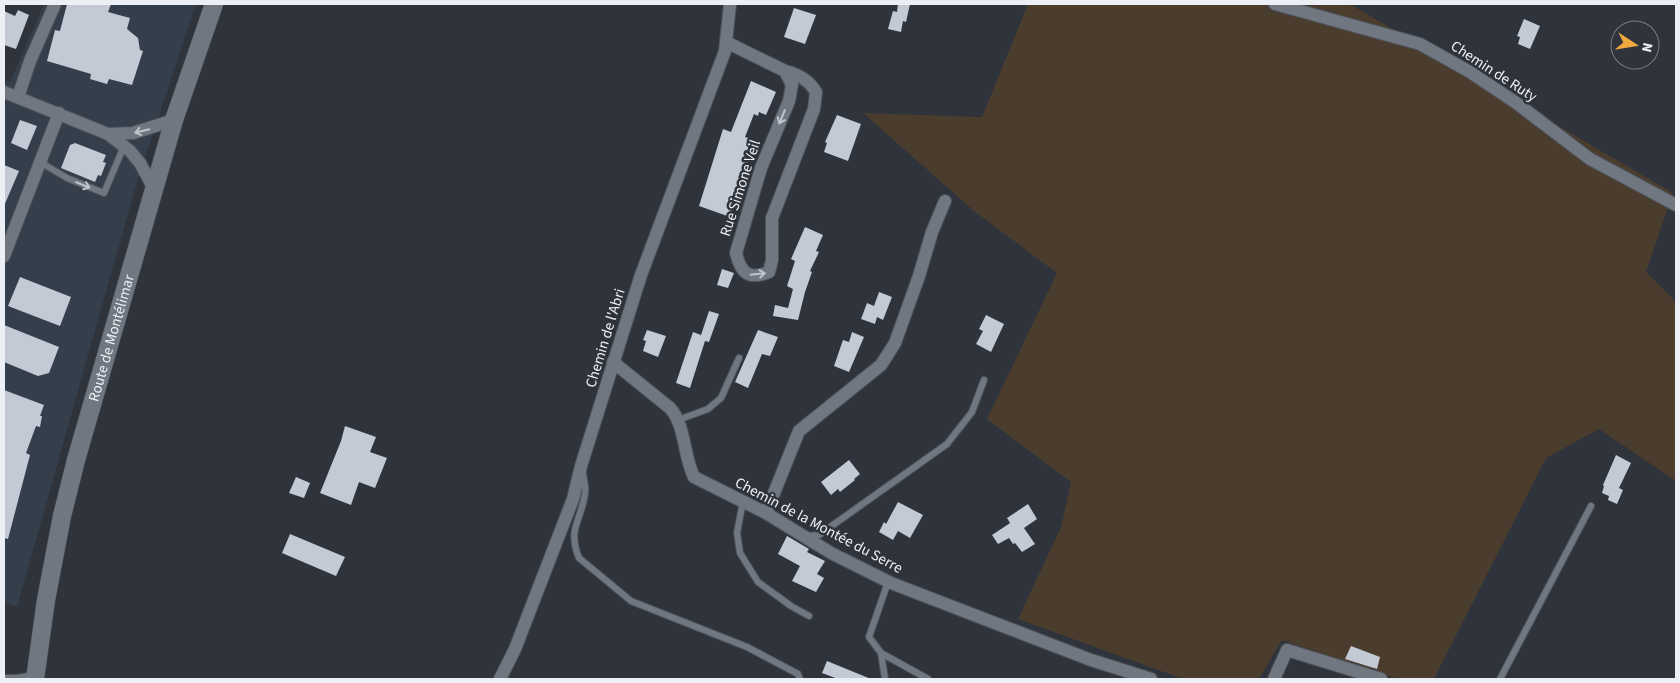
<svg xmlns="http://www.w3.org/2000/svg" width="1680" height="683" font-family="'Source Sans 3',sans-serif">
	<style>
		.built { fill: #353e4b }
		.green { fill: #4a3d2d }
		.building { fill: #c3cad6 }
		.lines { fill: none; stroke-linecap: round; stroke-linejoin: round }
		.lane-casing { stroke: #4e525a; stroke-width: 8 }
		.street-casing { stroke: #4e525a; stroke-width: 14 }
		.secondary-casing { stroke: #4e525a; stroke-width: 19 }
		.lane { stroke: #707781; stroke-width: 6 }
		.street { stroke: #707781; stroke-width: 12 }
		.secondary { stroke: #707781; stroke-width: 18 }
		.oneway { stroke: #c1c6cd }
		.labels { text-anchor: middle; stroke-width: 5; stroke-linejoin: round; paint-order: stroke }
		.street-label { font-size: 15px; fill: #ecf0f6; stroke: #2e333c }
	</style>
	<rect width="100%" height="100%" fill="#2e333c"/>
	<!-- built -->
	<polygon class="built" points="44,4 196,4 137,182 17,607 4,602 4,80 10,82"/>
	<!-- green -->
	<polygon class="green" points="1028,4 1350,4 1673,193 1646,272 1676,302 1676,481 1599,429 1546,458 1434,679 1398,679 1282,640 1259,679 1183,679 1018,619 1061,527 1071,482 987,419 1057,273 974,211 863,113 982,117"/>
	<!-- building -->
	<g class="building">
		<polygon points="67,4 111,4 108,12 130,18 127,29 138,38 140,50 143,51 132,85 109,79 107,84 90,79 91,74 47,61 55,30 60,31"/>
		<polygon points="898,4 910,4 906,22 903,21 901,32 888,29 893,11 897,12"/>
		<polygon points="794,8 816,15 805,44 784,37"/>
		<polygon points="18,10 29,15 16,49 4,45 4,11 15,16"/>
		<polygon points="1524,19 1540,26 1530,49 1518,44 1520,37 1517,36"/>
		<polygon points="751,81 776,92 766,115 759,112 758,116 754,114 745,137 755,140 730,217 699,206 723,129 731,132"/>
		<polygon points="837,115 861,124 848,161 824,152 827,143 825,142"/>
		<polygon points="20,120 37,126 27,150 11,143"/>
		<polygon points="75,143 106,155 103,162 106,163 101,176 98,175 95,182 61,168 70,145"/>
		<polygon points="4,165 19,171 4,206"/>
		<polygon points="805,227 823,235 816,251 819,252 810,271 812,272 805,292 798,320 773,316 775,305 788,308 793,289 787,286 795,261 791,259"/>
		<polygon points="722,269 734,273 728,288 717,285"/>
		<polygon points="20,277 71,297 60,326 8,306"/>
		<polygon points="879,292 892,297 883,320 877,317 875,324 861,319 867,303 874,306"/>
		<polygon points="709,311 719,314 709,342 705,341 690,388 676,383 693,332 701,335"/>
		<polygon points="986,315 1004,324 991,352 976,344 983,331 979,329"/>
		<polygon points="4,325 59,347 49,373 38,376 4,362"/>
		<polygon points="647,330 666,336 658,357 643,351 646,341 643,340"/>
		<polygon points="758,330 778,337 770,356 762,354 748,388 735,382"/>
		<polygon points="852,332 864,337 849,372 834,366 843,340 849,342"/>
		<polygon points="4,390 44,405 40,416 42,416 40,427 36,426 26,453 30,455 8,539 4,538"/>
		<polygon points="345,426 376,437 370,452 387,458 375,488 359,482 351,505 320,493 341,441"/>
		<polygon points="1616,455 1631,463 1619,488 1623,490 1617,504 1608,500 1609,496 1602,493 1604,486 1603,485"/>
		<polygon points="849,460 860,474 854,479 855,480 840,492 838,489 831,495 821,482"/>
		<polygon points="296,477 310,483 304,498 289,493"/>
		<polygon points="898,502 923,515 910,538 898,531 893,540 879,532 884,522 886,524"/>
		<polygon points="1028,504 1037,519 1024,528 1035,544 1022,552 1015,543 1013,544 1009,538 998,544 992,535 1010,523 1007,518"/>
		<polygon points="290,534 345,557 336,576 282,553"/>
		<polygon points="787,536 809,549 807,552 825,561 817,574 824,578 816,592 792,581 800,566 778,554"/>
		<polygon points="1351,646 1380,657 1377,669 1345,659"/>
		<polygon points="827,661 871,679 838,679 822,673"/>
	</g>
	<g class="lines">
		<defs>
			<g id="lane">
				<polyline points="40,162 67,178 104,193 124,146"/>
				<polyline points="678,420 708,409 721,398 739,358"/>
				<path d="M583,474C584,480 586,488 585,494C581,521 567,529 579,558L631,601L747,647L798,674L800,679"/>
				<polyline points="743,501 737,533 740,553 758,582 791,606 809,616"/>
				<polyline points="808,536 819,535 947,444 972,412 984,380"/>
				<polyline points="881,653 928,679"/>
				<polyline points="4,678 17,678 35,675"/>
				<polyline points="885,679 881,653 869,637 888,582"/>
				<polyline points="1500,679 1591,506"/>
			</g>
			<g id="street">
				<polyline points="1275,4 1420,44 1470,72 1515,102 1590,159 1676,205"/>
				<path d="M726,42L785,71C798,74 809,80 816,92L814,109L772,218V260L769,272C749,280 741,274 736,253L761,168L789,101L792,85L785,71"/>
				<polyline points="4,92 108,134 130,151 140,163 154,189"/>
				<polyline points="18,97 30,61 55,4"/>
				<polyline points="108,134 133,133 174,120"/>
				<polyline points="4,256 59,113"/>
				<path d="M613,362L670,408C686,426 683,455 694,477L766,513L831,553L891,583L1091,660L1151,679"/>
				<polyline points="766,513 799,431 881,365 895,343 919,276 932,232 945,201"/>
				<polyline points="500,679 515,649 573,499 581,466 641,275 725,51 730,4"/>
				<polyline points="1274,679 1287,650 1381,679"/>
			</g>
			<g id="secondary">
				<path id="s1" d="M35,679L46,600L62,516L76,460L174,120L214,4"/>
			</g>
		</defs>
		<!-- lane casing -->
		<use href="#lane" class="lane-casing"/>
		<!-- street casing -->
		<use href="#street" class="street-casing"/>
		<!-- secondary casing -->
		<use href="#secondary" class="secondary-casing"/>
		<!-- lane -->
		<use href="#lane" class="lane"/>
		<!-- street -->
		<use href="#street" class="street"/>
		<!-- secondary -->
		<use href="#secondary" class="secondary"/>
	</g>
	<!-- one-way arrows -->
	<defs><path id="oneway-shaft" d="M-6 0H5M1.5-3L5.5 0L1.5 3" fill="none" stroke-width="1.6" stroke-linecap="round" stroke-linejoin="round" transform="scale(1.25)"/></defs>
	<g class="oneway">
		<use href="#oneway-shaft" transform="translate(782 117) rotate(112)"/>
		<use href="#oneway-shaft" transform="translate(142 131) rotate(166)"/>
		<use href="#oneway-shaft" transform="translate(83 185) rotate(22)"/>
		<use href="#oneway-shaft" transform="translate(758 274) rotate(-6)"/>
	</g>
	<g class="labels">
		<!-- street labels -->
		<g class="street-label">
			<text transform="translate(1494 71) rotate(33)" y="5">Chemin de Ruty</text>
			<text transform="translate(740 188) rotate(-72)" y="5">Rue Simone Veil</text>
			<text dy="5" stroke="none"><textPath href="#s1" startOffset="350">Route de Montélimar</textPath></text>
			<text transform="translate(605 338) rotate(-73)" y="5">Chemin de l'Abri</text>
			<text transform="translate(819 525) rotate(28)" y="5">Chemin de la Montée du Serre</text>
		</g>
	</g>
	<!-- border -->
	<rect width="1680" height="683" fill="none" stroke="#ecf0f6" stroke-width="10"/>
	<!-- north arrow -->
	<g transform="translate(1635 45) rotate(102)"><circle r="24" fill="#2e333c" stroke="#7a7f86"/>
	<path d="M0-4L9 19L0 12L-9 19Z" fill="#efa73e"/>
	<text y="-8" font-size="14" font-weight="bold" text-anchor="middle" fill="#ecf0f6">N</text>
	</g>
</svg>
